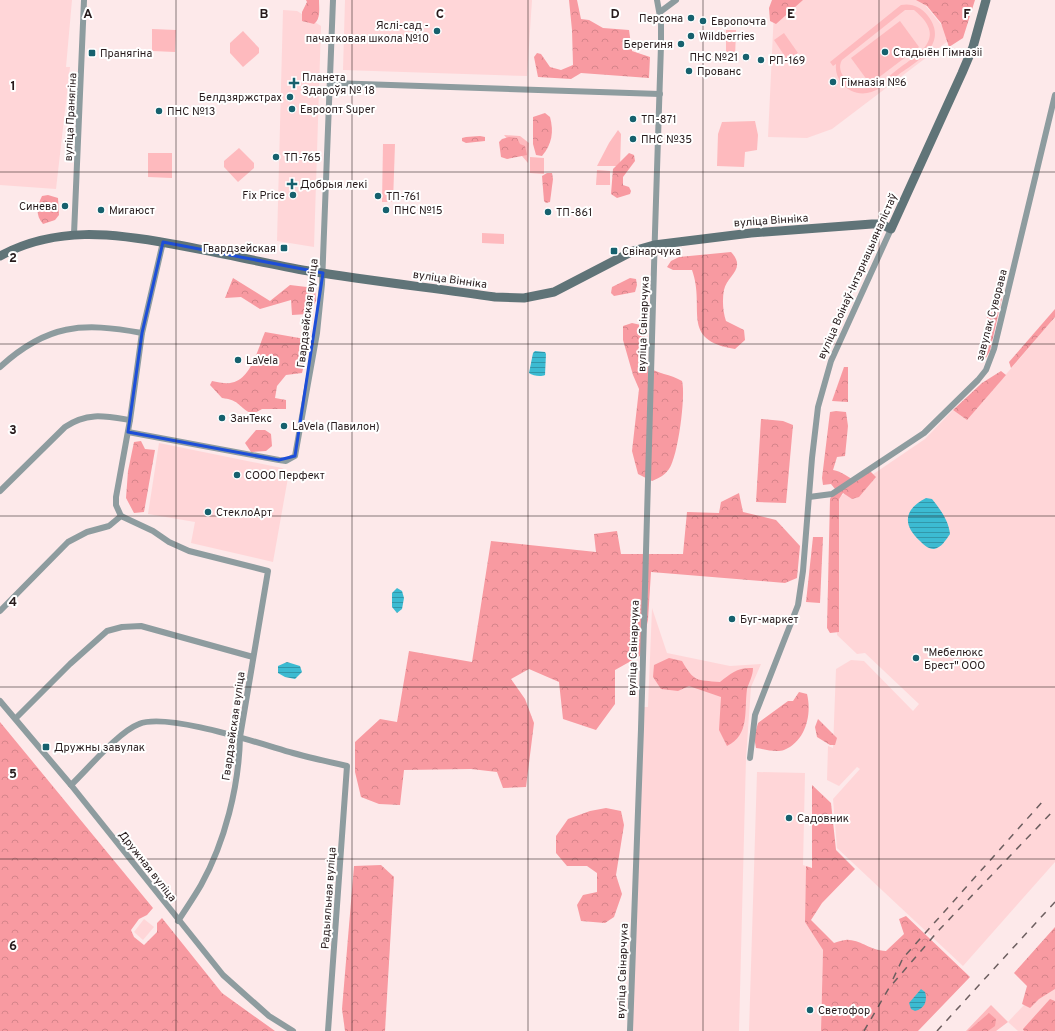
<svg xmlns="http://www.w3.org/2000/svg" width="1055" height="1031" font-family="Overpass,sans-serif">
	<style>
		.built { fill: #ffd6d8 }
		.green { fill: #febabe; fill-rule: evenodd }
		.forest { fill: url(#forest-crowns) }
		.water { fill: url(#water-rules) }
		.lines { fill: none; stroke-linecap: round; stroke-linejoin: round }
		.street { stroke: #8e9c9f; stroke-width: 6 }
		.secondary { stroke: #607478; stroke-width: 9 }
		.rail { stroke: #6c5e5f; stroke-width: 1.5; stroke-dasharray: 7 7; stroke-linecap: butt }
		.marked { fill: none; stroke: #1d4ed8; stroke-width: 3; stroke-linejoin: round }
		.grid { fill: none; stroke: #271b1c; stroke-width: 1; stroke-opacity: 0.55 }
		.poi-dot { fill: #16616e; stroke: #fff; stroke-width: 1.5 }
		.labels { text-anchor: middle; stroke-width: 4; stroke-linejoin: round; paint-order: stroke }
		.poi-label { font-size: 11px; fill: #271b1c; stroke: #fff; text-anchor: start }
		.street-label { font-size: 11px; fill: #271b1c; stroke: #fff }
		.grid-label { font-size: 13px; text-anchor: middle; font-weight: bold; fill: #271b1c; stroke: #fff; stroke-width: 4; stroke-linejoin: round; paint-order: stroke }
	</style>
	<defs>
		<pattern id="forest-crowns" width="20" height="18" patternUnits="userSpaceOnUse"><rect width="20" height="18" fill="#f89aa1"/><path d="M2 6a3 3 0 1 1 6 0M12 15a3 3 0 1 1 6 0" fill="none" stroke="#d5848a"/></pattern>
		<pattern id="water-rules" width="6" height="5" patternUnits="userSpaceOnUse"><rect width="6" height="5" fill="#3cbbd2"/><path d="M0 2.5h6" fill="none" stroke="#3297aa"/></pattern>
	</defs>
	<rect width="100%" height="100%" fill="#fde9ea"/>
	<!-- built -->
	<g class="built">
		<polygon points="0,0 72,0 66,67 70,67 56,189 0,185"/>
		<polygon points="345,0 532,0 527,76 343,70"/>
		<polygon points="788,0 921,0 952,38 832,129 807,138 768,137 774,11"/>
		<polygon points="283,10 297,11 321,26 314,247 277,241"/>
		<polygon points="1055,317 1055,862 963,966 837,848 833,799 860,769 857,767 839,786 827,780 828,746 833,748 836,669 851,660 864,661 913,711 919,704 865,653 857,654 837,635 838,498 925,439 953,410 967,420"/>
		<polygon points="159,443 282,468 289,472 273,562 191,543 195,522 148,514"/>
		<polygon points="652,608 667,653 730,666 761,664 751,687 746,758 739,1031 630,1031 642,707 648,707"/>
		<polygon points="757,772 805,773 803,865 806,866 805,922 823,950 821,1031 749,1031"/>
		<polygon points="144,919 154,927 143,940 134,932"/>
		<polygon points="1055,972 1055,1031 1018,1031 1008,1022"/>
	</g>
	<!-- green -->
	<g class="green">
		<path d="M901,5C912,3 921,7 928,16C949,44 918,61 898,75C889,82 879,91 867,93C850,96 834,81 836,64L833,66L830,62ZM905,10H914C947,37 922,52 898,69C889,76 878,86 867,88C853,91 834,73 842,60Z"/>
		<polygon points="900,21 919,47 870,84 851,58"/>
		<polygon points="152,29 176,30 175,52 152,51"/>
		<polygon points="726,30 736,30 735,58 726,59"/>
		<polygon points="243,31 259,48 259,53 243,67 230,53 230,43"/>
		<polygon points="784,33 798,53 788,61 774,40"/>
		<polygon points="755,121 758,135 757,150 745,152 744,167 717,166 718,134 722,122"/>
		<polygon points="618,130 621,134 620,166 597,166 609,143"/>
		<polygon points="504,135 520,136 529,143 528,163"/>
		<polygon points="383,144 395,144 393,202 382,202"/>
		<polygon points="239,148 254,163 254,168 238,182 224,167 224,161"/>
		<polygon points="148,153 172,153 172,178 148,177"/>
		<polygon points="530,157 544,158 544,174 530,173"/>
		<polygon points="597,170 610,171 610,185 596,185"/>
		<polygon points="482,233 504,234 504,244 482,243"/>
		<polygon points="991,1005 1008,1022 996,1031 966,1031"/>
	</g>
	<!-- forest -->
	<g class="forest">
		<path d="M306,0H319C319,8 321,19 314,24L302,21V12L307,2Z"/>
		<polygon points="569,0 577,0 581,19 589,20 603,28 629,30 632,51 650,57 649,78 581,73 571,79 538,77 534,57 537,53 541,54 550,67 561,70 573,65 572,30"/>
		<polygon points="772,0 803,0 776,24 770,21 769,8"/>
		<polygon points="916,0 975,0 963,38 949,47 941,23 927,6"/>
		<path d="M545,113L550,117C554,132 552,144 542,156L536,155L533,144V117Z"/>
		<polygon points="480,136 485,137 485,141 466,143 462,141 462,138 466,137"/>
		<polygon points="509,137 517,138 520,144 525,146 527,155 507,159 501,157 499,142 502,139"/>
		<polygon points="629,153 634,155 635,161 623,177 623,185 629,187 631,191 630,194 617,198 611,194 613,169"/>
		<polygon points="547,173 552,173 553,179 550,202 546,203 544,201 542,176"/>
		<path d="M48,195L58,198L59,215L55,220L43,224C35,215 37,206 42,196Z"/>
		<path d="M731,252C747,269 727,275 724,290C722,300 723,312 726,321L744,330L745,340L735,349C679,340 706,309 692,270H673L667,267L671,261L679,257Z"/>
		<polygon points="233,278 270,301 290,285 315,288 316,301 308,314 292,315 291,300 260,309 241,297 225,298"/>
		<polygon points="630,278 636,279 637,285 635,292 614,296 611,293 612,287"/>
		<path d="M1000,291L1002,298L990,351L984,361L980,356C983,340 987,302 1000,291Z"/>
		<polygon points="1055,309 1055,317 1011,368 1009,362"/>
		<path d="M632,323L641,325L645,333L646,366C658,374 670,374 682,381C686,395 678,457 669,469C665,475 659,478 652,481L638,474L632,451L639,389L633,375L623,340V326Z"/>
		<path d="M265,332L305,339L309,344L302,373L286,375L277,386L275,398L286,400V409H262L253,414C238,408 241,400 222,398L210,385L212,381C218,382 225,384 230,383C251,381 258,348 265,332Z"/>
		<polygon points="844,367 848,367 848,402 832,401"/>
		<polygon points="1001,371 1006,375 967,420 953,410 982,383"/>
		<path d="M836,411L846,412L848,426L845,456L837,457L833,470C842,471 848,478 857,481L870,471L876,477L859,497L852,499L843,493L839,499V632L830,633L827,628L830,499L835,489L831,484L823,485L822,478L830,412Z"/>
		<polygon points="761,419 783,421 793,425 786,503 756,502"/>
		<polygon points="256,430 265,430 271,434 272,446 266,451 251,452 245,443"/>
		<polygon points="141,441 145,449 155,450 144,512 134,513 126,498 128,471 134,442"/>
		<polygon points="739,493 743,512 776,520 800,546 797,578 785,583 651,572 648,620 640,656 615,670 615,704 596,730 563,719 559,682 529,669 511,679 525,699 534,723 526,787 503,788 497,772 471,769 404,770 400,805 379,804 361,797 355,772 355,742 380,719 397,722 409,651 472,662 491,541 596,552 594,534 617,531 621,554 683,554 687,512 719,513 721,502"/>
		<polygon points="813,537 823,537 820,603 806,602"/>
		<path d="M669,658L682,661C694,682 696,680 720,682C731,673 738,667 753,668C753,676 749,682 747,689C744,711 750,735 727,746L719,730L721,697L689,686L678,691L661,689L653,677L654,665Z"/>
		<path d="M799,692L807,694C812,714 806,741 784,750C776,753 764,749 756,748L754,737L758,723L788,701H793Z"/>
		<polygon points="818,719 837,738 835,745 830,745 817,737 815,727"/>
		<polygon points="0,722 153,908 147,915 139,919 131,930 134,937 144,945 157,932 157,923 162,918 222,993 275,1031 0,1031"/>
		<path d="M812,785L831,803L836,850L855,869L822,903L811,920L834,943C838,942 845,939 849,940C863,941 869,950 886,951L904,934L899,919L906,916L970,977L918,1031H821L823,950L805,922L806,866L812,868Z"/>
		<polygon points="606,808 621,811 624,825 616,875 622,894 614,917 605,923 581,921 577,905 583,895 597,892 597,873 587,866 567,866 556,853 556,836 568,819 590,811"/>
		<polygon points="381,865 394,877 385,1031 345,1031 342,1009 354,866"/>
		<polygon points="1055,927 1055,989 1039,999 1030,1008 1022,1004 1027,986 1014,973"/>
		<polygon points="1050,999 1055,1001 1055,1031 1024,1031 1023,1029"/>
		<polygon points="989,1013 996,1019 995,1026 988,1031 968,1031"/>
	</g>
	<!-- water -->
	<g class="water">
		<path d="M535,351L545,352L546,354L545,375C541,377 533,376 529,373L533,353Z"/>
		<path d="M926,498L932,499C940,509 949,521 950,534C946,540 941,548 934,549C928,549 924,545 920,541C902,525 904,509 926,498Z"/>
		<polygon points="397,588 402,591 404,598 402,609 397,613 392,607 392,593"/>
		<polygon points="287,662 300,666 302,672 295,679 285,677 278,673 278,666"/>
		<path d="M921,989L925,992C928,1001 924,1009 915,1011L911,1009L909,1003Z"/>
	</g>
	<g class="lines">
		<!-- street -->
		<g class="street">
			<polyline points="660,12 676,0"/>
			<polyline points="331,83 660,94"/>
			<polyline points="74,234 84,0"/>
			<path d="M0,367C47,324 82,322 142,333"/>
			<polyline points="128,432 279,460 286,461 295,456 317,333 322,284 333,0"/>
			<path d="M0,491L65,427C87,412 105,416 130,420"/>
			<polyline points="809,497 832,494 924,433 978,380 986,370 994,349 1055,95"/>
			<polyline points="121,516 116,505 116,497 130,420 142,333 163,242"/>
			<path d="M0,611L68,542L87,532L109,526L121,516L153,531L169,542L189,551L268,571L240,737C239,786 225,842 201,885C194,897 186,909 178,921"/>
			<polyline points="0,701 71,785 223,975 269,1016 293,1031"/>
			<polyline points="16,718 70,664 107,631 122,627 141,626 253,657"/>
			<polyline points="750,758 755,715 798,605 803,571 812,458 818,407 831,361 891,229"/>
			<path d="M71,785C88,769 118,732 139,724C167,712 261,744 293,753C311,758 329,762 347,766L328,1031"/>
			<polyline points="630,1031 641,729 655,232 661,45 661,22 657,0"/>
		</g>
		<!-- secondary -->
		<path class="secondary" d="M0,256C55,226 113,233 172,244C218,252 263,263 309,271C371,281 433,288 495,297L524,298L554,292L633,251L654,245L751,233L872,224H881L891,229L962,73L973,47L986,0"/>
		<!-- rail -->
		<g class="rail">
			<polyline points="893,979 903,958 1043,801"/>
			<polyline points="864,1031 889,988 939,930 1055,809"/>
			<polyline points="937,1031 1055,902"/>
		</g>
	</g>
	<!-- marked area -->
	<path class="marked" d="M163,242L323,273L295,456L279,460L128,432L142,333Z"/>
	<!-- grid -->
	<path class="grid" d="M176,0V1031M352,0V1031M528,0V1031M703,0V1031M879,0V1031M0,172H1055M0,344H1055M0,516H1055M0,687H1055M0,859H1055"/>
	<!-- markers -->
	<g class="poi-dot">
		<circle cx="691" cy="18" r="4"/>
		<circle cx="703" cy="21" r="4"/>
		<circle cx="437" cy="31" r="4"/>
		<circle cx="691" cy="36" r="4"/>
		<circle cx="681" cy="44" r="4"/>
		<circle cx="885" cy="52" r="4"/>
		<rect x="88" y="49" width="8" height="8" rx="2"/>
		<circle cx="746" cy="57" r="4"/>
		<circle cx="761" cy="60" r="4"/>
		<circle cx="689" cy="71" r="4"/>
		<circle cx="833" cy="82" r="4"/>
		<path d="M292 77h4v4h4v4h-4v4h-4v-4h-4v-4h4z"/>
		<circle cx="290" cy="97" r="4"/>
		<circle cx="292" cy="109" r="4"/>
		<circle cx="159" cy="111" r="4"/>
		<circle cx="633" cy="119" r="4"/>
		<circle cx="633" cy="139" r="4"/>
		<circle cx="276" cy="157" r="4"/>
		<path d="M290 178h4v4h4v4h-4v4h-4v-4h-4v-4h4z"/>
		<circle cx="293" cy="195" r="4"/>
		<circle cx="378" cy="196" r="4"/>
		<circle cx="65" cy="206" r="4"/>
		<circle cx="101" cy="210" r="4"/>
		<circle cx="386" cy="210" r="4"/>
		<circle cx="548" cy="212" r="4"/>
		<rect x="280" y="244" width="8" height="8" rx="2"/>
		<rect x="610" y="247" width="8" height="8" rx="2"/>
		<circle cx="238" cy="360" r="4"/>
		<circle cx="222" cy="418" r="4"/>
		<circle cx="284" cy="426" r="4"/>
		<circle cx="237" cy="475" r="4"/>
		<circle cx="208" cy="512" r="4"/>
		<circle cx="732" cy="619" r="4"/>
		<circle cx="916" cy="658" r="4"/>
		<rect x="42" y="743" width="8" height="8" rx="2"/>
		<circle cx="789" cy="818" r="4"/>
		<circle cx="810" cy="1010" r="4"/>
	</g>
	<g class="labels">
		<!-- poi labels -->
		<g class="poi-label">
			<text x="683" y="22" text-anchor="end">Персона</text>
			<text x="711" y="25">Европочта</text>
			<text x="429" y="29" text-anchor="end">Яслі-сад -<tspan x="429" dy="13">пачатковая школа №10</tspan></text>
			<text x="699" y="40">Wildberries</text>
			<text x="673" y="48" text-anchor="end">Берегиня</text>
			<text x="893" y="56">Стадыён Гімназіі</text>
			<text x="100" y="57">Пранягіна</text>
			<text x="738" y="61" text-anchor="end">ПНС №21</text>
			<text x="769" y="64">РП-169</text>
			<text x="697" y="75">Прованс</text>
			<text x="302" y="81">Планета<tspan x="302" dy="13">Здароўя № 18</tspan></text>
			<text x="841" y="86">Гімназія №6</text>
			<text x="282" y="101" text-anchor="end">Белдзяржстрах</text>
			<text x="300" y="113">Евроопт Super</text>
			<text x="167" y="115">ПНС №13</text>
			<text x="641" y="123">ТП-871</text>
			<text x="641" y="143">ПНС №35</text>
			<text x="284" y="161">ТП-765</text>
			<text x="300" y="188">Добрыя лекі</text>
			<text x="285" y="199" text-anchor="end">Fix Price</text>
			<text x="386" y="200">ТП-761</text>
			<text x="57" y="210" text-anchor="end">Синева</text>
			<text x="109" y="214">Мигаюст</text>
			<text x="394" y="214">ПНС №15</text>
			<text x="556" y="216">ТП-861</text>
			<text x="276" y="252" text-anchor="end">Гвардзейская</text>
			<text x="622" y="255">Свінарчука</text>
			<text x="246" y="364">LaVela</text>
			<text x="230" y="422">ЗанТекс</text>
			<text x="292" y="430">LaVela (Павилон)</text>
			<text x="245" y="479">СООО Перфект</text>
			<text x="216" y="516">СтеклоАрт</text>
			<text x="740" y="623">Буг-маркет</text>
			<text x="924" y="656">"Мебелюкс<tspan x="924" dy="13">Брест" ООО</tspan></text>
			<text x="54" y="751">Дружны завулак</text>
			<text x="797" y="822">Садовник</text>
			<text x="818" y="1014">Светофор</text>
		</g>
		<!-- street labels -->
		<g class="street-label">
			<text transform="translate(70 117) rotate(-87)" y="4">вуліца Пранягіна</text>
			<text transform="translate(771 220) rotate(-4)" y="4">вуліца Вінніка</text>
			<text transform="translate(857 276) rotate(-66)" y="4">вуліца Воінаў-Інтэрнацыяналістаў</text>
			<text transform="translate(450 279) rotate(8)" y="4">вуліца Вінніка</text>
			<text transform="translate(307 313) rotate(-83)" y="4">Гвардзейская вуліца</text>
			<text transform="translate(991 315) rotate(-75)" y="4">завулак Суворава</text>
			<text transform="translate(643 324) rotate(-88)" y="4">вуліца Свінарчука</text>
			<text transform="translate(633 648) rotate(-88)" y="4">вуліца Свінарчука</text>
			<text transform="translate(233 726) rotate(-82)" y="4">Гвардзейская вуліца</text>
			<text transform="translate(148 866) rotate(52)" y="4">Дружная вуліца</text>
			<text transform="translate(328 898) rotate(-86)" y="4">Радыяльная вуліца</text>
			<text transform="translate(622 971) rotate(-88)" y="4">вуліца Свінарчука</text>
		</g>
	</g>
	<g class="grid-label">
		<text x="88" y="18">A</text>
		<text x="264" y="18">B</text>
		<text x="440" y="18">C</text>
		<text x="615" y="18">D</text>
		<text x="791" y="18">E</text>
		<text x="967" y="18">F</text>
		<text x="13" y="90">1</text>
		<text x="13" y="262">2</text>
		<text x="13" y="434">3</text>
		<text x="13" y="606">4</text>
		<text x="13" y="778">5</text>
		<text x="13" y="950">6</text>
	</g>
</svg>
